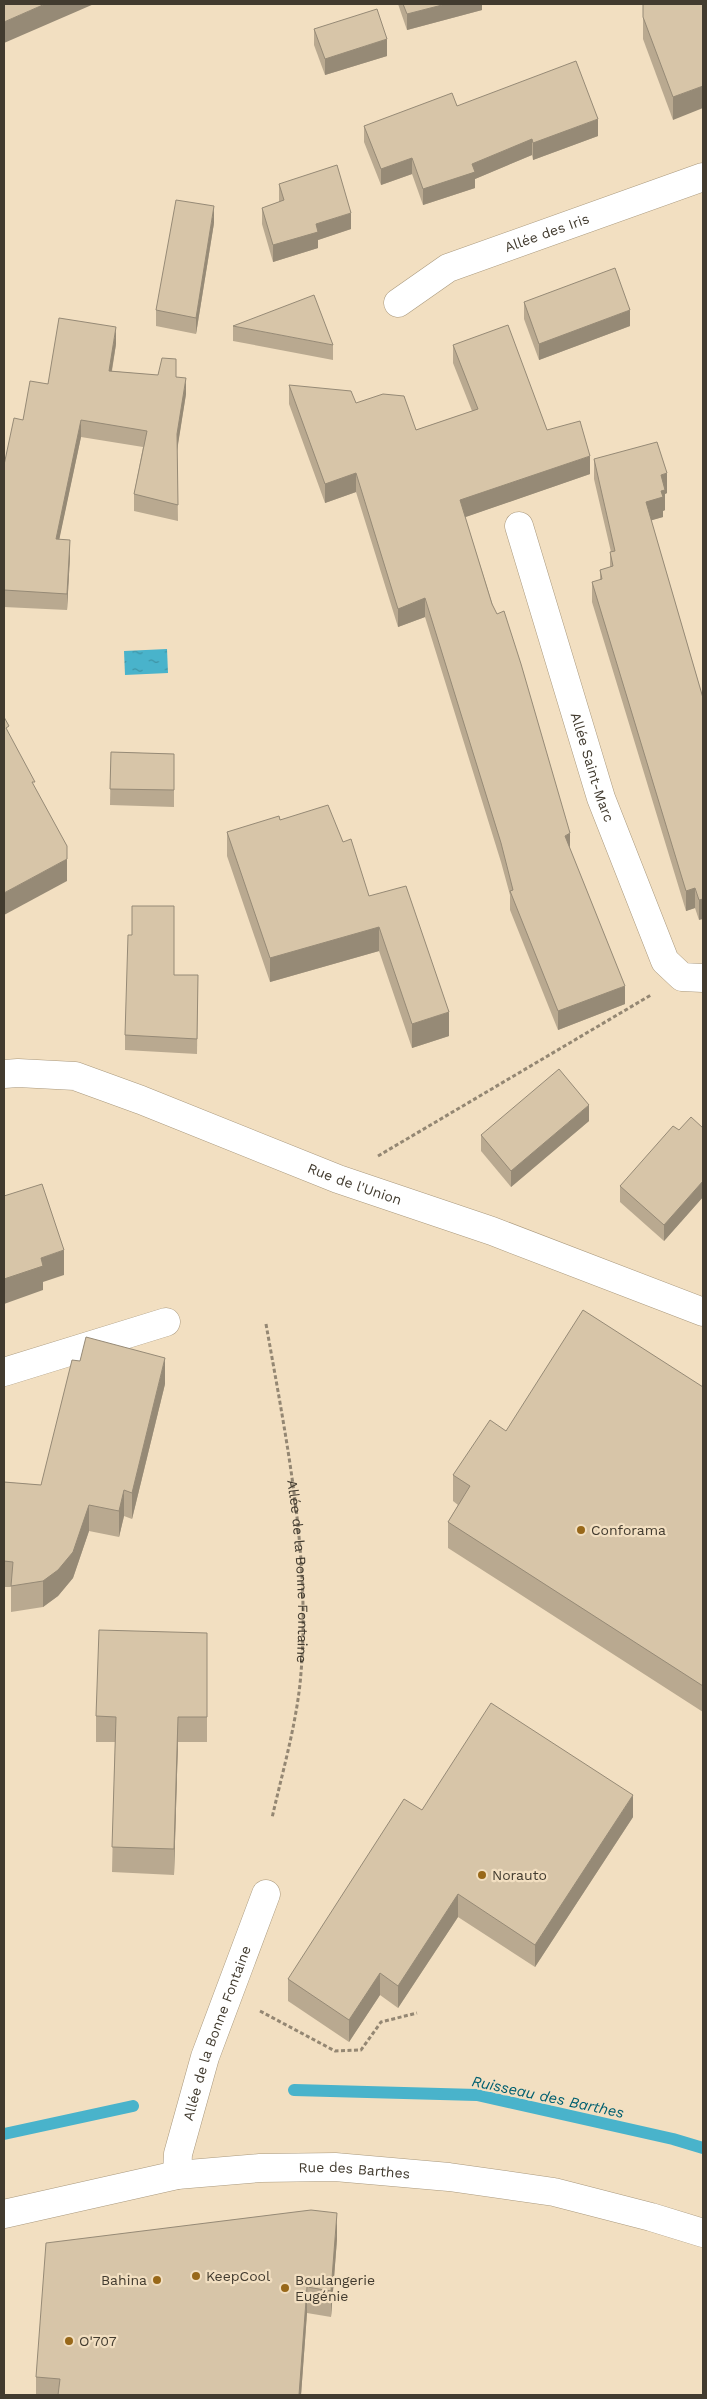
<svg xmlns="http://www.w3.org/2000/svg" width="707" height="2399" font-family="'Work Sans',sans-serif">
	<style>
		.water { fill: url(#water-ripples) }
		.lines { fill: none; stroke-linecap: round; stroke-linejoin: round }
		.stream { stroke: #49b3cb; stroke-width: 12 }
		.minor-casing { stroke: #aa997d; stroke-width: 29 }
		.path { stroke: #948773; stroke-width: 3; stroke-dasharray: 4 2.5; stroke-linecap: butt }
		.minor { stroke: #fff; stroke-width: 28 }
		.wall { fill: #b9a990 }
		.shaded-wall { fill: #968a76 }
		.building { fill: #d7c5a8; stroke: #968a76 }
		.poi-dot { fill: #986819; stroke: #f2dfc1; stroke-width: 2 }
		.labels { text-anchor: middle; stroke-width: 4.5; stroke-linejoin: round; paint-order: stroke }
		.street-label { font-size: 14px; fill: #423b2f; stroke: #f2dfc1 }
		.poi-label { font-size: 14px; fill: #423b2f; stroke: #f2dfc1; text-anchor: start }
		.water-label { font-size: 15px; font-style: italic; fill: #005f70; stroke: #f2dfc1 }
	</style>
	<defs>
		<pattern id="water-ripples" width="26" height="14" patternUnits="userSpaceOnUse" patternTransform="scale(1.25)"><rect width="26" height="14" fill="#49b3cb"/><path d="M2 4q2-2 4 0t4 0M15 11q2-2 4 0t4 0" fill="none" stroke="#3e93a5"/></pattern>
	</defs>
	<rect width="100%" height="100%" fill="#f2dfc1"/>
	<!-- water -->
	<polygon class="water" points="167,649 168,673 125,675 124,651"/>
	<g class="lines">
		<!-- stream -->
		<g class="stream">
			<polyline points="294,2090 477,2095 673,2139 703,2148"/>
			<polyline points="4,2134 133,2106"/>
		</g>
		<defs>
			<g id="minor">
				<path id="s2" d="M398,303L448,268L703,177"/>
				<path id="s3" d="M519,526L601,798L665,961L682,977L703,978"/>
				<path id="s4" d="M4,1074L18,1073L75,1076L141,1100L338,1179L492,1231L703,1312"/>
				<polyline points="4,1372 166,1322"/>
				<path id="s5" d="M177,2175L178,2154L205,2057L266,1894"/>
				<path id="s6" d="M4,2214L177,2175L260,2168L335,2167L449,2177L554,2192L651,2217L703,2233"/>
			</g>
		</defs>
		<!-- minor casing -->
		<use href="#minor" class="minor-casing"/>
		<!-- path -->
		<g class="path">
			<polyline points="378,1156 651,995"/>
			<path id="s1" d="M266,1324C287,1443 312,1563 300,1684C295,1729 282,1774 272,1818"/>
			<polyline points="260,2011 335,2051 361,2050 381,2022 417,2013"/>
		</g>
		<!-- minor -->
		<use href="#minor" class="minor"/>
	</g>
	<!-- wall -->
	<g class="wall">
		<polygon points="398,4 482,4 482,10 407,30"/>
		<polygon points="643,4 703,4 673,120 643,39"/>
		<polygon points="314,29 387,56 325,75 314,45"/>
		<polygon points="457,106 598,136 533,160 532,155 475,179 475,188 423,205 412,174 381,185 364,142 364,126"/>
		<polygon points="279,184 351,229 318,240 318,248 273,262 262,224 262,208 279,202"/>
		<polygon points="214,223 196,334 156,326 156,310"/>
		<polygon points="524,302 630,326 539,360 524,319"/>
		<polygon points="233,326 333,345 333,360 233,341"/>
		<polygon points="116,344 112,371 176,377 186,394 177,449 178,521 134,511 134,494 143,447 81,437 59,539 70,556 67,610 4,607 4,465 23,420 48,384"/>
		<polygon points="453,345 547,430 590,474 465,517 570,850 625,1004 558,1030 510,910 510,895 501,862 425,617 398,627 356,492 325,503 289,404 289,385 356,403 416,430 472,411 453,363"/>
		<polygon points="594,459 667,493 665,494 665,510 663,511 663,517 651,520 703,698 699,920 695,908 686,911 592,602 592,582 600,580 600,570 610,567 610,552 611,552 594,479"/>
		<polygon points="111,752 174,754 174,807 110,805"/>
		<polygon points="280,820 343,842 369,896 449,1036 412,1048 379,951 270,982 227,856 227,832"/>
		<polygon points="174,975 198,975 197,1054 125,1050 125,1035"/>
		<polygon points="589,1121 511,1187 481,1151 481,1135"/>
		<polygon points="703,1128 703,1197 664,1241 620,1202 620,1186 679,1130"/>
		<polygon points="165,1384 132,1519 124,1516 119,1537 89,1531 73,1578 58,1596 43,1607 11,1612 11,1587 4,1587 4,1482 41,1485"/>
		<polygon points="703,1387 703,1712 448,1548 448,1522 458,1505 453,1501 453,1475 506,1431"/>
		<polygon points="207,1633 207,1742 178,1742 174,1875 112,1872 115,1742 96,1742 96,1716"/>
		<polygon points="422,1810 633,1817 535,1967 458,1917 398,2008 380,1995 349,2042 288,2001 288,1979"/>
		<polygon points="337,2239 331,2317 307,2313 301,2395 36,2395 36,2377"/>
	</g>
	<!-- shaded-wall -->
	<g class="shaded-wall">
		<polygon points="45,4 94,4 4,43 4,22"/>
		<polygon points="446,4 482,4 482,10 407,30 407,14"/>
		<polygon points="387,39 387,56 325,75 325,59"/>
		<polygon points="703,86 703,108 673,120 673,97"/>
		<polygon points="598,119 598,136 533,160 533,143"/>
		<polygon points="532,139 532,155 475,179 475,188 423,205 423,189 472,164"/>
		<polygon points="412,158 412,174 381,185 381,169"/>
		<polygon points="214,206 214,223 196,334 196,318"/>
		<polygon points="351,213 351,229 318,240 318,248 273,262 273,245 316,224"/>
		<polygon points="630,310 630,326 539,360 539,344"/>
		<polygon points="116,327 116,344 109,387 109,371"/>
		<polygon points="186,378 186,394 177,451 177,434"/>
		<polygon points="81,420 81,437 56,555 56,539"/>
		<polygon points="590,456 590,474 460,519 460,500"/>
		<polygon points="356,473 356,492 325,503 325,484"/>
		<polygon points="667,473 667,493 665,494 665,510 663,511 663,517 646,522 646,502 661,475"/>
		<polygon points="70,540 70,556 67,610 67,594"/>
		<polygon points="425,598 425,617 398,627 398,609"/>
		<polygon points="570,833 570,852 565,836"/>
		<polygon points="67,859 67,881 4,915 4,893"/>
		<polygon points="695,888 695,908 686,911 686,891"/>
		<polygon points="703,899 703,919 699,920 699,900"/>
		<polygon points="379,927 379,951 270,982 270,958"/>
		<polygon points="625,986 625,1004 558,1030 558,1011"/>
		<polygon points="449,1012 449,1036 412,1048 412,1024"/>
		<polygon points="589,1105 589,1121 511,1187 511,1171"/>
		<polygon points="703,1181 703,1197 664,1241 664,1225"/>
		<polygon points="64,1250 64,1275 43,1282 43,1290 4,1304 4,1279 41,1258"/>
		<polygon points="165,1358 165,1384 132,1519 132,1493"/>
		<polygon points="124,1490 124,1516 119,1537 119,1511"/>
		<polygon points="89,1505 89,1531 73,1578 58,1596 43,1607 43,1581"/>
		<polygon points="178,1717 178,1742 174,1875 174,1849"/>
		<polygon points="633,1795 633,1817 535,1967 535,1945"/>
		<polygon points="458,1894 458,1917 398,2008 398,1986"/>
		<polygon points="380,1973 380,1995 349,2042 349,2020"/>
		<polygon points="337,2213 337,2239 331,2317 331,2291"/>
		<polygon points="307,2287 307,2313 301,2395 299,2395"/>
	</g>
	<!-- building -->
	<g class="building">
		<polygon points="4,4 45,4 4,22"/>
		<polygon points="403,4 446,4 407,14"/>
		<polygon points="643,4 703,4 703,86 673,97 643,17"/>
		<polygon points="377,9 387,39 325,59 314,29"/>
		<polygon points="576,61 598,119 533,143 532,139 472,164 475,172 423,189 412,158 381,169 364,126 452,93 457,106"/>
		<polygon points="337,165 351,213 316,224 318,232 273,245 262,208 284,200 279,184"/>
		<polygon points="176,200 214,206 196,318 156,310"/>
		<polygon points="615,268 630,310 539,344 524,302"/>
		<polygon points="314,295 333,345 233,326"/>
		<polygon points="59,318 116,327 109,371 158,375 162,358 176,359 176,377 186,378 177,434 178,505 134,494 147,431 81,420 56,539 70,540 67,594 4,590 4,465 14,418 23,420 30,381 48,384"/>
		<polygon points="508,325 547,430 580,421 590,456 460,500 492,604 497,614 504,611 521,664 570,833 565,836 625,986 558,1011 510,891 513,890 501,843 425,598 398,609 356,473 325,484 289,385 351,391 356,403 383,394 404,396 416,430 478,409 453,345"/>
		<polygon points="657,442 667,473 661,475 665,490 661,491 663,497 646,502 703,698 703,899 699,900 695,888 686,891 592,582 602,579 600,570 613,566 610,552 615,551 594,459"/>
		<polygon points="4,717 9,726 6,728 35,782 32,782 67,846 67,859 4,893"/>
		<polygon points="111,752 174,754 174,790 110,789"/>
		<polygon points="328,805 343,842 351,839 369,896 406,886 449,1012 412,1024 379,927 270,958 227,832 279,816 280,820"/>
		<polygon points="132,906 174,906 174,975 198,975 197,1039 125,1035 128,935 132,935"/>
		<polygon points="559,1069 589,1105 511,1171 481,1135"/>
		<polygon points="691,1117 703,1128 703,1181 664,1225 620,1186 673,1126 679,1130"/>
		<polygon points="42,1184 64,1250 41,1258 43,1266 4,1279 4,1196"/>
		<polygon points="583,1310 703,1387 703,1686 448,1522 470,1486 453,1475 490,1420 506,1431"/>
		<polygon points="86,1337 165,1358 132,1493 124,1490 119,1511 89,1505 73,1552 58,1570 43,1581 11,1586 13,1562 4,1561 4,1482 41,1485 72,1360 80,1361"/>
		<polygon points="99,1630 207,1633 207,1717 178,1717 174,1849 112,1847 116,1717 96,1716"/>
		<polygon points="491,1703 633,1795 535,1945 458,1894 398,1986 380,1973 349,2020 288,1979 404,1799 422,1810"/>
		<polygon points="311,2210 337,2213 331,2291 307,2287 299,2395 58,2395 60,2379 36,2377 46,2243"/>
	</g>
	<!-- markers -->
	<g class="poi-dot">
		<circle cx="581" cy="1530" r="5"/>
		<circle cx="482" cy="1875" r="5"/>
		<circle cx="196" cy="2276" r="5"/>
		<circle cx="157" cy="2280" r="5"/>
		<circle cx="285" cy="2288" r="5"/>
		<circle cx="69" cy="2341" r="5"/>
	</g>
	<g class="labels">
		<!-- street labels -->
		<g class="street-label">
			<text dy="5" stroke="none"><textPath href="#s2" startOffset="166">Allée des Iris</textPath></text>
			<text dy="5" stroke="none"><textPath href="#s3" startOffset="252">Allée Saint-Marc</textPath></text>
			<text dy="5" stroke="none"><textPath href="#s4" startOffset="371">Rue de l'Union</textPath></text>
			<text dy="5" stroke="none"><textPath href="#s1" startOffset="250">Allée de la Bonne Fontaine</textPath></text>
			<text dy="5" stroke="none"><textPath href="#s5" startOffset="148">Allée de la Bonne Fontaine</textPath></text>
			<text dy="5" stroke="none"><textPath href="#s6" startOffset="355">Rue des Barthes</textPath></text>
		</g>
		<!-- poi labels -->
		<g class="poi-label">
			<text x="591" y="1535">Conforama</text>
			<text x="492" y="1880">Norauto</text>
			<text x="206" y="2281">KeepCool</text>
			<text x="147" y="2285" text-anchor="end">Bahina</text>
			<text x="295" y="2285">Boulangerie<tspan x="295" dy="16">Eugénie</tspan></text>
			<text x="79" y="2346">O'707</text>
		</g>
		<!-- water labels -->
		<g class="water-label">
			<text transform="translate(548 2097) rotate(12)" y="5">Ruisseau des Barthes</text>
		</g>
	</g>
	<!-- border -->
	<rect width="707" height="2399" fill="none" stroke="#423b2f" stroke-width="10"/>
</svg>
